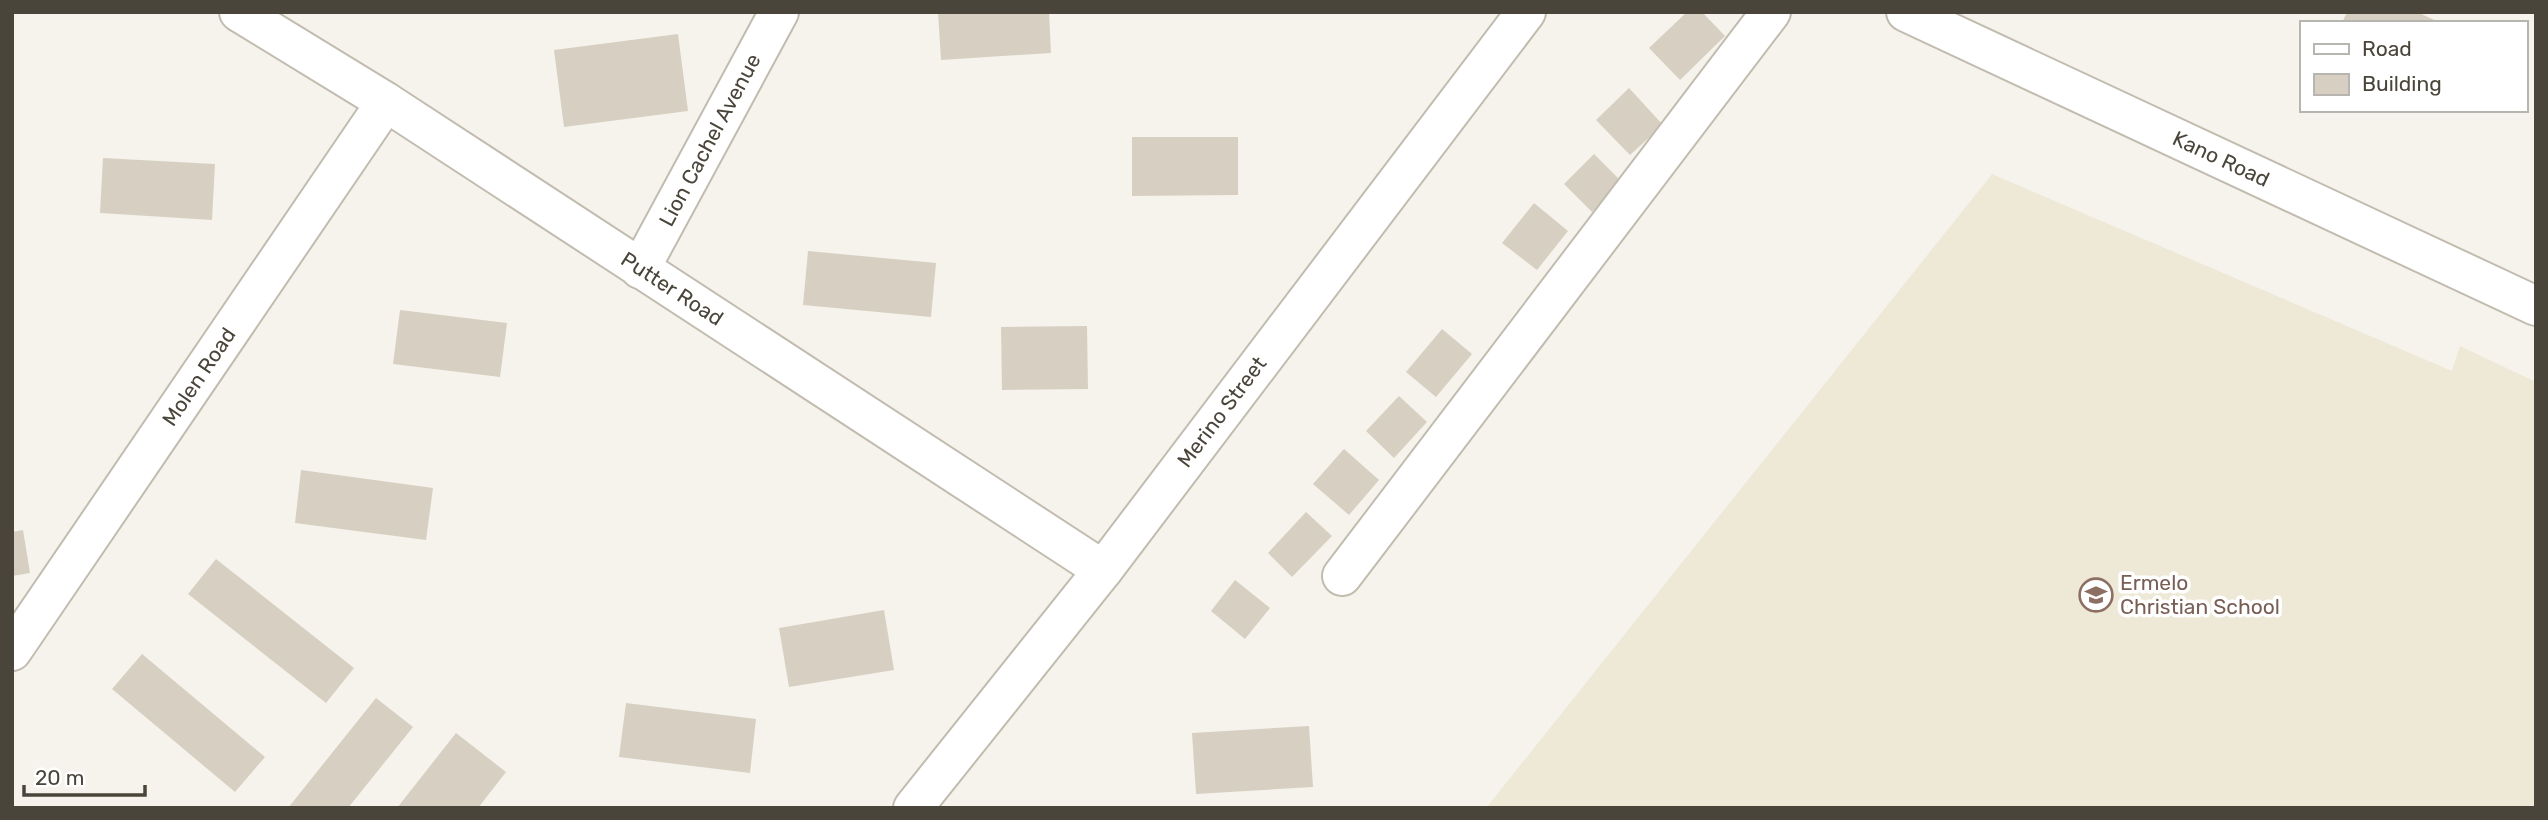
<svg xmlns="http://www.w3.org/2000/svg" width="2548" height="820" font-family="Rubik,sans-serif">
	<style>
		.education { fill: #eee9d7 }
		.building { fill: #d7d0c2 }
		.lines { fill: none; stroke-linecap: round; stroke-linejoin: round }
		.minor-casing { stroke: #c1bcaf; stroke-width: 42 }
		.minor { stroke: #fff; stroke-width: 38 }
		.labels { text-anchor: middle; stroke-width: 7; stroke-linejoin: round; paint-order: stroke }
		.street-label { font-size: 21px; fill: #4a453a; stroke: #fff }
		.education-label { font-size: 21px; fill: #785e54; stroke: #fff; text-anchor: start }
	</style>
	<rect width="100%" height="100%" fill="#f5f3ec"/>
	<!-- education -->
	<polygon class="education" points="1992,174 2452,371 2460,346 2536,382 2536,808 1486,808"/>
	<!-- building -->
	<g class="building">
		<polygon points="938,12 1049,12 1051,53 941,60"/>
		<polygon points="1687,12 1702,12 1725,36 1680,80 1649,48"/>
		<polygon points="2347,12 2417,12 2441,23 2342,23"/>
		<polygon points="678,34 688,111 564,127 554,50"/>
		<polygon points="1629,88 1663,125 1630,155 1596,120"/>
		<polygon points="1132,137 1238,137 1238,195 1132,196"/>
		<polygon points="1594,154 1622,182 1592,212 1564,184"/>
		<polygon points="103,158 215,164 212,220 100,213"/>
		<polygon points="1534,203 1568,231 1537,270 1502,243"/>
		<polygon points="808,251 936,263 931,317 803,305"/>
		<polygon points="400,310 507,323 500,377 393,364"/>
		<polygon points="1087,326 1088,389 1002,390 1001,327"/>
		<polygon points="1442,329 1472,354 1436,397 1406,372"/>
		<polygon points="1399,396 1427,422 1394,458 1366,431"/>
		<polygon points="1344,449 1379,480 1349,515 1313,484"/>
		<polygon points="301,470 433,488 426,540 295,523"/>
		<polygon points="1306,512 1332,536 1292,577 1268,553"/>
		<polygon points="23,530 30,573 12,576 12,532"/>
		<polygon points="216,559 354,668 326,703 188,594"/>
		<polygon points="1235,580 1270,608 1245,639 1211,611"/>
		<polygon points="884,610 894,670 789,687 779,628"/>
		<polygon points="142,654 265,757 235,792 112,689"/>
		<polygon points="376,698 413,727 348,808 288,808"/>
		<polygon points="626,703 756,719 750,773 619,757"/>
		<polygon points="1309,726 1313,787 1196,794 1192,733"/>
		<polygon points="456,733 506,772 478,808 397,808"/>
	</g>
	<g class="lines">
		<defs>
			<g id="minor">
				<polyline points="239,12 386,102 1103,570"/>
				<polyline points="1906,12 2536,306"/>
				<polyline points="640,269 779,12"/>
				<polyline points="1342,576 1771,12"/>
				<polyline points="12,651 386,102"/>
				<polyline points="913,808 1103,570 1526,12"/>
			</g>
		</defs>
		<!-- minor casing -->
		<use href="#minor" class="minor-casing"/>
		<!-- minor -->
		<use href="#minor" class="minor"/>
	</g>
	<!-- icons -->
	<defs>
		<symbol id="school-ring" viewBox="-11 -11 22 22"><circle r="9.5" fill="#fff" stroke="#8d6e63" stroke-width="1.5"/><path d="M0-5L7-2L0 1L-7-2ZM-4 1L0 2.5L4 1V4Q0 6-4 4Z" fill="#8d6e63"/></symbol>
	</defs>
	<g fill-rule="evenodd">
		<use href="#school-ring" x="2077" y="576" width="38" height="38"/>
	</g>
	<g class="labels">
		<!-- street labels -->
		<g class="street-label">
			<text transform="translate(710 140) rotate(-62)" y="7">Lion Cachel Avenue</text>
			<text transform="translate(2221 159) rotate(25)" y="7">Kano Road</text>
			<text transform="translate(672 289) rotate(33)" y="7">Putter Road</text>
			<text transform="translate(199 377) rotate(-56)" y="7">Molen Road</text>
			<text transform="translate(1222 412) rotate(-53)" y="7">Merino Street</text>
		</g>
		<!-- education labels -->
		<g class="education-label">
			<text x="2120" y="590">Ermelo<tspan x="2120" dy="24">Christian School</tspan></text>
		</g>
	</g>
	<!-- border -->
	<rect width="2548" height="820" fill="none" stroke="#4a453a" stroke-width="28"/>
	<!-- legend -->
	<rect x="2300" y="21" width="228" height="91" fill="#ffffff" stroke="#b7b5b0" stroke-width="2"/>
	<rect x="2314" y="44" width="35" height="10" fill="#ffffff" stroke="#b7b5b0" stroke-width="2"/>
	<text x="2362" y="56" font-size="21" fill="#4a453a">Road</text>
	<rect x="2314" y="74" width="35" height="21" fill="#d7d0c2" stroke="#b7b5b0" stroke-width="2"/>
	<text x="2362" y="91" font-size="21" fill="#4a453a">Building</text>
	<!-- scale -->
	<path d="M24 785v10h121v-10" fill="none" stroke="#4a453a" stroke-width="3.5"/>
	<text x="35" y="785" font-size="21" fill="#4a453a" stroke="#ffffff" stroke-width="5" paint-order="stroke">20 m</text>
</svg>
